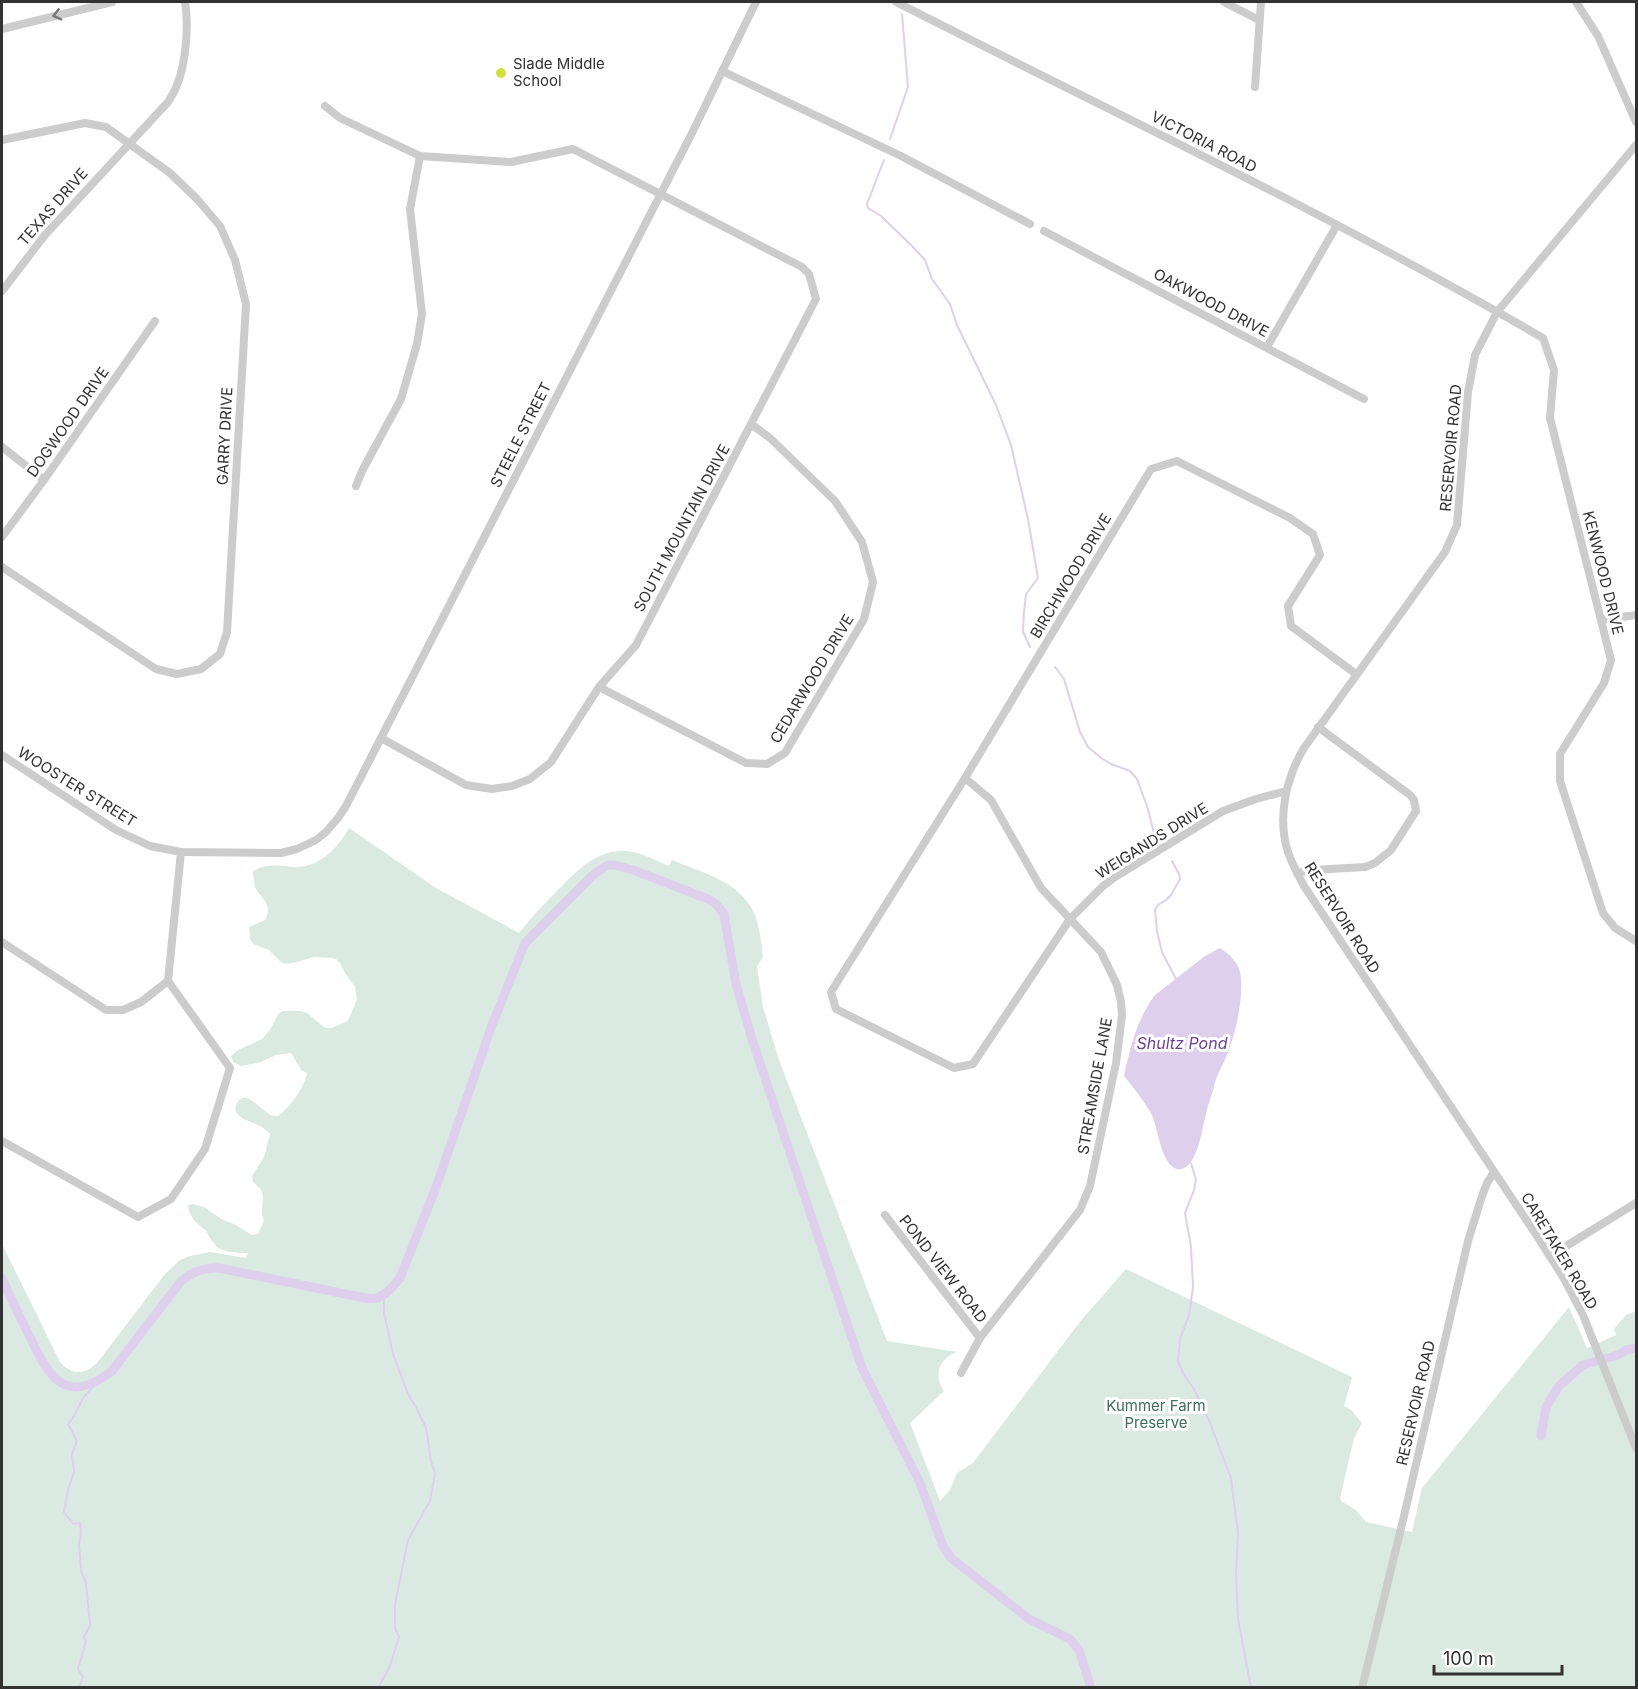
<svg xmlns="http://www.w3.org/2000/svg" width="1638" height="1689" font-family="Inter,sans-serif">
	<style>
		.green { fill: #dbe9e3 }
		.water { fill: #decfec }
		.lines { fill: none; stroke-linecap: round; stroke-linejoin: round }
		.stream { stroke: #decfec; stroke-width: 2 }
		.canal { stroke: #decfec; stroke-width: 9 }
		.street { stroke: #ccc; stroke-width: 8 }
		.oneway { stroke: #777 }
		.poi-dot { fill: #d4df3e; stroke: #fff; stroke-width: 2 }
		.labels { text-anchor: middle; stroke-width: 6; stroke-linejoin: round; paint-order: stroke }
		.poi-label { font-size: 15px; fill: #323232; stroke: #fff; text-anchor: start }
		.street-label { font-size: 15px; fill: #323232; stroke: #fff }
		.park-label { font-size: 15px; fill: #406d5e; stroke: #fff }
		.water-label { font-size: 16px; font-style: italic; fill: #6c4292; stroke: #fff }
	</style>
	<rect width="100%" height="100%" fill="#fff"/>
	<!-- green -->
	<path class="green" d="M349,828L436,888L519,933C530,919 541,907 553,895C573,875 594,849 626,851C641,852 655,860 669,866L672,860C700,872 739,881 753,911C760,925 761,942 763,957L757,966L763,1007L779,1060L887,1341L957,1352C939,1358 933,1376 944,1391L910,1423L940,1501L950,1490L957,1473L973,1463L1079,1323L1126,1269L1352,1377L1344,1406L1351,1410L1362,1423L1354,1438L1340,1498L1341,1501L1356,1510L1366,1522L1412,1532L1422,1488L1569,1307L1587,1348L1616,1335L1614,1329L1626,1315L1636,1311V1687H2V1244L60,1362C71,1375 85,1375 97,1363L165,1274L180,1260L190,1256L210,1252L246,1258L248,1253C235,1253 219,1253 212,1241C209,1237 207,1231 204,1229C195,1222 189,1216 188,1205L192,1204L204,1207L223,1220L234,1224L252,1235L258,1234L264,1221C259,1210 265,1199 262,1192C259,1185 253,1186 252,1176L264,1157L270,1134C259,1120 242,1124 235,1110C240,1083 259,1108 269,1114C272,1116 274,1116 278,1116C289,1109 305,1086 307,1073L302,1071L291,1053L276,1055L261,1062L241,1066L233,1062L231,1056L238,1050L262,1039L270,1030L278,1014L283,1011H301L307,1013L325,1028H331L348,1021L357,999L355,987L345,973L340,963L336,959L331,958L314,957L297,962L286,964L281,962L269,950L253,944L250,939L249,927L265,920C274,902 259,898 255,887C254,882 253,876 253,871C267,863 279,866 294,867C319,868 338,848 349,828Z"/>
	<!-- water -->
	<path class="water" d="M1220,948C1229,954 1238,962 1240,972C1245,994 1235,1037 1226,1057C1222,1067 1216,1076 1214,1087C1211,1097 1207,1107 1205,1118C1202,1130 1196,1173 1177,1169C1161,1166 1158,1126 1151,1113C1143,1100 1134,1088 1124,1076C1130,1048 1137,1019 1155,995L1205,956Z"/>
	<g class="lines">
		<!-- stream -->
		<g class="stream">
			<polyline points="890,139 908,87 902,14"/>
			<polyline points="884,160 867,204 868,208 881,216 913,247 925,260 932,279 950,304 957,325 996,405 1011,445 1028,519 1038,578 1026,594 1024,612 1023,632 1030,647"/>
			<polyline points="1055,667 1064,679 1080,732 1088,747 1101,758 1111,764 1130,771 1137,779 1147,806 1155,837"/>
			<polyline points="1172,861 1179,874 1180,879 1171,895 1166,900 1158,905 1155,910 1157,931 1162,952 1177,981"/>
			<polyline points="1191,1163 1196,1180 1194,1190 1185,1213 1191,1247 1193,1287 1189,1315 1180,1339 1178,1361 1183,1373 1194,1389 1210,1423 1231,1478 1238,1533 1236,1573 1238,1619 1251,1688"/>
			<path d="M79,1688L83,1677L78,1669L86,1641L84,1637L90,1625L86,1583L81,1571L80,1555L79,1546L81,1531L80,1523L73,1524L64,1512L68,1490L74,1472L72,1454L77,1441L68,1424C76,1416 78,1406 84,1397C88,1391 94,1387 99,1381"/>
			<polyline points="378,1688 390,1666 399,1637 395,1628 395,1604 408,1540 430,1501 435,1474 431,1461 426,1428 417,1409 408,1394 393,1354 384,1313 384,1294"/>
		</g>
		<!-- canal -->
		<g class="canal">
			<path d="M2,1278C10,1297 19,1315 28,1333C48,1375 64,1408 112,1371L181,1281C192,1272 204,1267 219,1268L360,1297C365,1298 372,1299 376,1298C386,1296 394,1285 400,1278L435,1190L492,1025L525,943L594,874L608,865H615L633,870L708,899L716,904L724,914L736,984L752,1039L862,1368L920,1483L943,1546L951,1558L1029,1619L1070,1639L1079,1650L1091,1688"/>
			<polyline points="1541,1436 1546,1407 1559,1386 1583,1365 1618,1355 1626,1350 1636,1348"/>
		</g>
		<!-- street -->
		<g class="street">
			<path d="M896,2C1112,112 1333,216 1543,338L1554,370L1550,418L1611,660L1604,683L1560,754V781L1603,913L1615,928L1636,941"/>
			<polyline points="1224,2 1259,20"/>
			<polyline points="1576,2 1598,36 1636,122"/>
			<polyline points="2,29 112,2"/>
			<polyline points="722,71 901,156 1030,224"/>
			<polyline points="1255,87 1261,2"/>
			<polyline points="325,106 340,118 420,156 511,162 573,149 802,267 809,274 816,299 636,645 599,687 551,762 530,779 512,786 492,789 466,785 381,738"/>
			<polyline points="2,140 85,123 106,127 170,173 197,199 220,226 235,260 246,304 227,632 220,654 201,669 177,674 156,669 2,567"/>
			<path d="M1636,145L1497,312L1475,355L1468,392L1457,525L1445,552L1304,748C1286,778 1277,818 1288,852C1292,864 1298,875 1304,886L1537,1236L1563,1277L1583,1315L1636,1448"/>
			<polyline points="1044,231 1364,399"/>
			<path d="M2,291L45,235L168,102C171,97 175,91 177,85C186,63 189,25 185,2"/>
			<polyline points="1267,347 1337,225"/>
			<polyline points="2,447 44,480"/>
			<polyline points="356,486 362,471 401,399 417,344 422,314 410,209 420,156"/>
			<polyline points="2,537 44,480 155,321"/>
			<polyline points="1601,620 1636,615"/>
			<polyline points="599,687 746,763 767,764 785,753 864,619 873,582 862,542 835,501 770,438 751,424"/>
			<polyline points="2,755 116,830 150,846 181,852 281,853 297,849 316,840 326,832 338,818 346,806 692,133 756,2"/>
			<polyline points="1286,791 1256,799 1223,811 1115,877 1103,886 1070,919 973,1064 954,1068 836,1009 831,992 965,778 1151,469 1177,461 1290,518 1313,534 1320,555 1288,606 1291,626 1356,674"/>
			<polyline points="1297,873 1312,870 1365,867 1375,863 1391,850 1416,811 1414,800 1410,795 1318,727"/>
			<polyline points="2,942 106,1010 123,1010 141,1002 168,981"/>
			<polyline points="2,1141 138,1217 171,1199 205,1149 230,1068 168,981 181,852"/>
			<polyline points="885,1215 980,1338"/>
			<polyline points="1550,1256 1636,1203"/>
			<polyline points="961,1373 980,1338 1080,1210 1090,1186 1116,1063 1122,1015 1121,1002 1117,985 1101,952 1041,888 991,800 965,778"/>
			<polyline points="1362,1688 1404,1516 1468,1241 1482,1196 1487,1183 1494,1172"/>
		</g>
	</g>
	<!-- one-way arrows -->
	<defs><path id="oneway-chevron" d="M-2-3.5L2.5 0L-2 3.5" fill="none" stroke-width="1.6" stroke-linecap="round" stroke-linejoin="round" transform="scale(1.5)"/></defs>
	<use class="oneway" href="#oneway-chevron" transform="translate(57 15) rotate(166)"/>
	<!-- markers -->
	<circle class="poi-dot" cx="501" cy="73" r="6"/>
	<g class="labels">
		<!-- poi labels -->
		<g class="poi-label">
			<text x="513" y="69">Slade Middle<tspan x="513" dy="17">School</tspan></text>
		</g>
		<!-- street labels -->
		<g class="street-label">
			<text transform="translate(1204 142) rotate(27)" y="5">VICTORIA ROAD</text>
			<text transform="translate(53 207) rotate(-49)" y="5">TEXAS DRIVE</text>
			<text transform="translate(1211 303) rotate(28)" y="5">OAKWOOD DRIVE</text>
			<text transform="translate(68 422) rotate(-55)" y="5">DOGWOOD DRIVE</text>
			<text transform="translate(521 435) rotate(-63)" y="5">STEELE STREET</text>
			<text transform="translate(225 436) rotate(-87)" y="5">GARRY DRIVE</text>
			<text transform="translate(1451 448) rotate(-85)" y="5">RESERVOIR ROAD</text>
			<text transform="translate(682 528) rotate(-62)" y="5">SOUTH MOUNTAIN DRIVE</text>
			<text transform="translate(1603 573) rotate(76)" y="5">KENWOOD DRIVE</text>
			<text transform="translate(1071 576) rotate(-59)" y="5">BIRCHWOOD DRIVE</text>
			<text transform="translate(812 679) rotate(-59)" y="5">CEDARWOOD DRIVE</text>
			<text transform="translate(77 787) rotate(32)" y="5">WOOSTER STREET</text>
			<text transform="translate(1152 841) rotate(-32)" y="5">WEIGANDS DRIVE</text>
			<text transform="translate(1342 918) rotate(58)" y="5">RESERVOIR ROAD</text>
			<text transform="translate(1095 1086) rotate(-80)" y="5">STREAMSIDE LANE</text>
			<text transform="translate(1559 1251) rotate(59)" y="5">CARETAKER ROAD</text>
			<text transform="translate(943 1269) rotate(52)" y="5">POND VIEW ROAD</text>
			<text transform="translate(1416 1403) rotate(-77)" y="5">RESERVOIR ROAD</text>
		</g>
		<!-- park labels -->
		<g class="park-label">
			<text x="1156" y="1411">Kummer Farm<tspan x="1156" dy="17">Preserve</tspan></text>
		</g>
		<!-- water labels -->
		<g class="water-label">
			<text x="1182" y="1049">Shultz Pond</text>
		</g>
	</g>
	<!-- border -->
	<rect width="1638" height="1689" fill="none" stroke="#323232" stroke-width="6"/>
	<!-- scale -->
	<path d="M1434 1665v9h128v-9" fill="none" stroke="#323232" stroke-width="3"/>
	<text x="1443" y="1665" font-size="18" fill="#323232" stroke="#ffffff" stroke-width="4.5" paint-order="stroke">100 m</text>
</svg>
